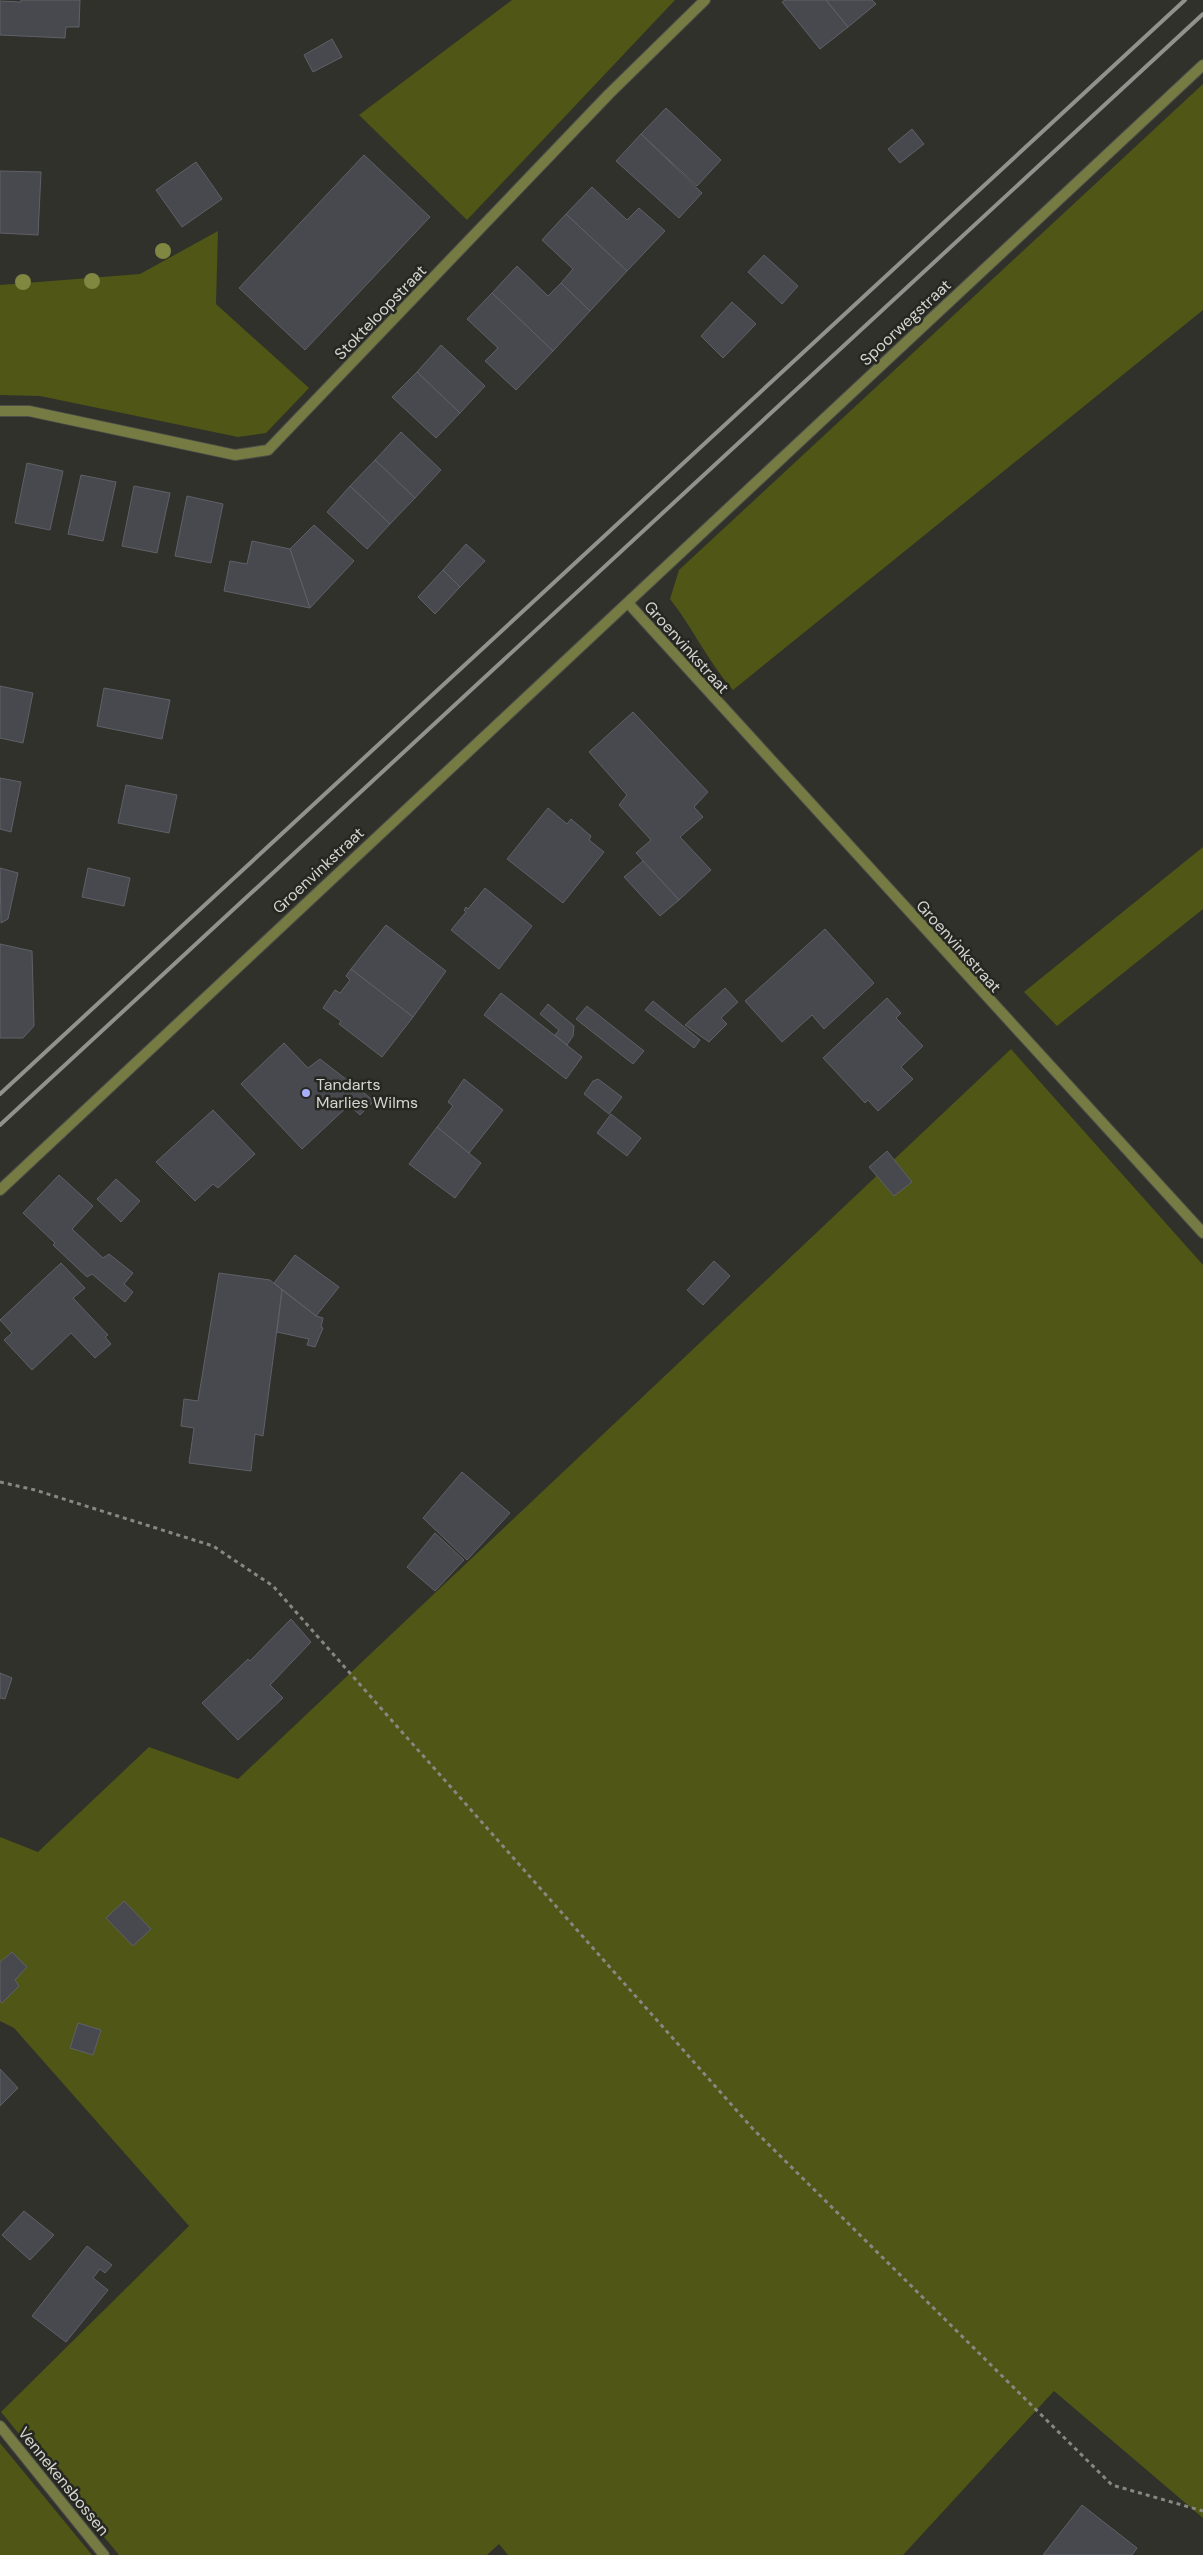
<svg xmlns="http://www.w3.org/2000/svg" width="1203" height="2555" font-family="'DM Sans',sans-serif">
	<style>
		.green { fill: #505615 }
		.building { fill: #48494f; stroke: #606168 }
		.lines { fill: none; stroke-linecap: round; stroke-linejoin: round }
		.minor-casing { stroke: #4e4f49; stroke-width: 12 }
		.path { stroke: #878883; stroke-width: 3; stroke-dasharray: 4 4; stroke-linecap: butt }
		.minor { stroke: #757b43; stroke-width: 10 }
		.rail { stroke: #91928d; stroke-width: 4 }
		.tree { fill: #808741 }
		.poi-dot { fill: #a8b0fc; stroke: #262721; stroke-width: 2 }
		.labels { text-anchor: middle; stroke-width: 5; stroke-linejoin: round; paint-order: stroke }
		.street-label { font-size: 16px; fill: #d4d5d1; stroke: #262721 }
		.poi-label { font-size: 16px; fill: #d4d5d1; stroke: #262721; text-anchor: start }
	</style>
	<rect width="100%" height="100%" fill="#30312b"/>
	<!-- green -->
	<g class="green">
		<polygon points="512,0 675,0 467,220 359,115"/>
		<path d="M1203,84V310L733,690C708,662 693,628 670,599L679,570Z"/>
		<polygon points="218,231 216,304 309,388 266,433 238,437 40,396 0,395 0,285 140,274"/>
		<polygon points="1203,847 1203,909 1057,1026 1024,992"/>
		<polygon points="1011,1049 1203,1265 1203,2518 1054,2391 903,2555 508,2555 499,2544 487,2555 119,2555 1,2412 189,2226 14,2028 0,2021 0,1837 38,1852 149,1747 238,1779"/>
		<polygon points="0,2443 92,2555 0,2555"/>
	</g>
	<!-- building -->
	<g class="building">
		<polygon points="21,0 80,0 79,27 66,27 65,38 0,35 0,1 21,2"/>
		<polygon points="785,0 826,0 848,27 820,49 782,2"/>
		<polygon points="826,0 872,0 876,4 848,27"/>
		<polygon points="332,39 342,57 313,72 304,55"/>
		<polygon points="666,108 721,160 697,186 641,134"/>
		<polygon points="912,129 924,144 900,163 888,149"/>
		<polygon points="641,134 702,193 679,218 616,161"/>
		<polygon points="364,155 430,217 305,350 239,288"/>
		<polygon points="196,162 222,199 182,227 156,190"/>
		<polygon points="0,171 41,172 38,235 0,233"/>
		<polygon points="592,187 627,220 639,208 665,231 627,271 566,214"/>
		<polygon points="566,214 627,271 590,311 561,283 573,269 542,240"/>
		<polygon points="764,255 798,286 782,304 748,272"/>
		<polygon points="517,266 548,296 561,283 590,311 553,351 492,293"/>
		<polygon points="492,293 553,351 516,390 485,361 498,348 467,319"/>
		<polygon points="732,302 756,324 723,358 701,336"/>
		<polygon points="441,345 485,386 460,413 417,372"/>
		<polygon points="417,372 460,413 436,438 392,397"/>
		<polygon points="401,432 441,470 415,498 375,460"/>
		<polygon points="375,460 415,498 390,524 350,486"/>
		<polygon points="27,463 63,471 50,530 15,523"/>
		<polygon points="81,475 116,482 103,541 68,534"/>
		<polygon points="134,486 170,493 157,553 122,546"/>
		<polygon points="350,486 390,524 367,549 327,512"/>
		<polygon points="187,496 223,504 211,563 175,556"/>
		<polygon points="314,525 354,561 310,608 290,549"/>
		<polygon points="252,541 290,549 310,608 224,591 230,561 247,564"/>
		<polygon points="466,544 485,561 460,587 443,570"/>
		<polygon points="443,570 460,587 435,614 418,597"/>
		<polygon points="0,686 33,693 23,743 0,738"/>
		<polygon points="104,688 170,700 162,739 97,726"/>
		<polygon points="633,712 708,792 694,807 703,817 680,837 711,870 679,900 636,853 651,840 619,805 627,795 589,752"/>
		<polygon points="0,778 21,782 11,832 0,829"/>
		<polygon points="126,785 177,795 169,833 118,823"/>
		<polygon points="548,808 567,824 571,819 591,836 589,840 604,852 563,903 507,859"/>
		<polygon points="643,861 679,900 660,916 624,877"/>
		<polygon points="0,868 18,873 8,919 1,923"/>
		<polygon points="88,868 130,878 124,906 82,897"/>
		<polygon points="485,888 532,926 499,969 451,930 466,912 464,910 466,907 468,909"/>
		<polygon points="386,925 446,971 413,1017 351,969"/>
		<polygon points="825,929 874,983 824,1029 812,1015 782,1042 745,1001"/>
		<polygon points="0,944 32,951 34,1026 23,1038 0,1038"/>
		<polygon points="351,969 413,1017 382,1057 339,1024 341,1021 323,1008 335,990 340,993 350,980 346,976"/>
		<polygon points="725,988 738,1002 721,1018 727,1024 709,1042 685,1025"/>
		<polygon points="501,993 582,1057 566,1079 484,1015"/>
		<polygon points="887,998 901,1013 896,1018 923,1046 901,1067 913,1079 878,1111 868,1100 865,1103 823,1058"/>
		<polygon points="653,1001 700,1040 694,1048 645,1010"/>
		<polygon points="548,1004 574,1026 573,1036 567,1045 555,1035 559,1030 540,1014"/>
		<polygon points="587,1006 644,1051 633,1064 576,1019"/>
		<polygon points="284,1043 308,1068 320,1059 374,1101 360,1115 349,1105 302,1149 241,1084"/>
		<polygon points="464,1079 503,1110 469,1153 437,1127 453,1106 448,1102"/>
		<polygon points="598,1079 622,1097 609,1114 584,1094 593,1081"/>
		<polygon points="213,1110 255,1154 218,1188 213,1184 195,1201 156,1162"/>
		<polygon points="611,1114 641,1138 627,1156 597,1133"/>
		<polygon points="437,1127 481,1163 455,1198 409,1164"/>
		<polygon points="887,1151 912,1182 894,1196 869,1167"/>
		<polygon points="59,1175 93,1206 72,1229 103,1258 109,1254 133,1273 124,1284 133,1292 125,1302 92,1274 87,1277 53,1245 55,1243 23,1213"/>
		<polygon points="116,1179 140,1201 121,1222 97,1199"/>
		<polygon points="295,1255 339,1287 316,1316 274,1283"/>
		<polygon points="714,1261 730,1276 703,1305 687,1290"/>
		<polygon points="61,1263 85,1288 73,1298 108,1335 105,1337 111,1344 95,1358 71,1333 32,1370 4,1340 12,1333 0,1320"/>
		<polygon points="219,1273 270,1280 282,1290 263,1436 255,1434 251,1471 189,1463 194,1428 181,1426 184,1399 198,1401"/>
		<polygon points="282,1290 316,1316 323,1318 321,1327 323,1328 315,1347 307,1345 309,1339 277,1332"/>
		<polygon points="462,1472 510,1513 467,1560 423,1518"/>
		<polygon points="435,1533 464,1560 435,1591 407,1567"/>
		<polygon points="291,1619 311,1642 270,1685 283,1698 238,1740 202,1703 248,1659 250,1661"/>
		<polygon points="0,1673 12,1678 5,1699 0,1698"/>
		<polygon points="124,1901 151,1929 133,1946 106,1918"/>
		<polygon points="12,1952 27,1967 15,1980 19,1986 2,2003 0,2001 0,1962"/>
		<polygon points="78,2023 101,2030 93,2055 70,2048"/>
		<polygon points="0,2069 18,2088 0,2106"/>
		<polygon points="24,2211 54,2235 30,2260 2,2235"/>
		<polygon points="87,2246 112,2265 105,2273 100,2269 93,2278 108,2290 66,2342 32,2316"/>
		<polygon points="1082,2505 1137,2548 1132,2555 1043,2555"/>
	</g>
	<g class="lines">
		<defs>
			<g id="minor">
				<polyline points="0,411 29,411 235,455 268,450 609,94 705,0"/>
				<polyline points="628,603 1203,1233"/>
				<path d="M0,1190C400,813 802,440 1203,65"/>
				<polyline points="0,2426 104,2555"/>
			</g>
		</defs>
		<!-- minor casing -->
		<use href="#minor" class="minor-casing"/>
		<!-- path -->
		<polyline class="path" points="0,1482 35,1490 213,1546 273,1586 753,2129 1112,2485 1203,2511"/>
		<!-- minor -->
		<use href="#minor" class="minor"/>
		<!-- rail -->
		<g class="rail">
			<polyline points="0,1094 1185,0"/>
			<polyline points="0,1125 1203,14"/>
		</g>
	</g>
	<!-- trees -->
	<g class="tree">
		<circle cx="163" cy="251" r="8"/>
		<circle cx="92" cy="281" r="8"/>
		<circle cx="23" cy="282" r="8"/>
	</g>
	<!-- markers -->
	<circle class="poi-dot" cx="306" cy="1093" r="5"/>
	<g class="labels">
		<!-- street labels -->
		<g class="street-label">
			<text transform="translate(380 312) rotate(-46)" y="6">Stokteloopstraat</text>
			<text transform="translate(905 322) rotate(-43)" y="6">Spoorwegstraat</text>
			<text transform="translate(687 647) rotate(48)" y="6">Groenvinkstraat</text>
			<text transform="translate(318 870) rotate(-43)" y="6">Groenvinkstraat</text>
			<text transform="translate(959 946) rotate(48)" y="6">Groenvinkstraat</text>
			<text transform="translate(64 2481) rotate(51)" y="6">Vennekensbossen</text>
		</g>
		<!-- poi labels -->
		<g class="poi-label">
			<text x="316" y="1090">Tandarts<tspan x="316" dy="18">Marlies Wilms</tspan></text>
		</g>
	</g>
</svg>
